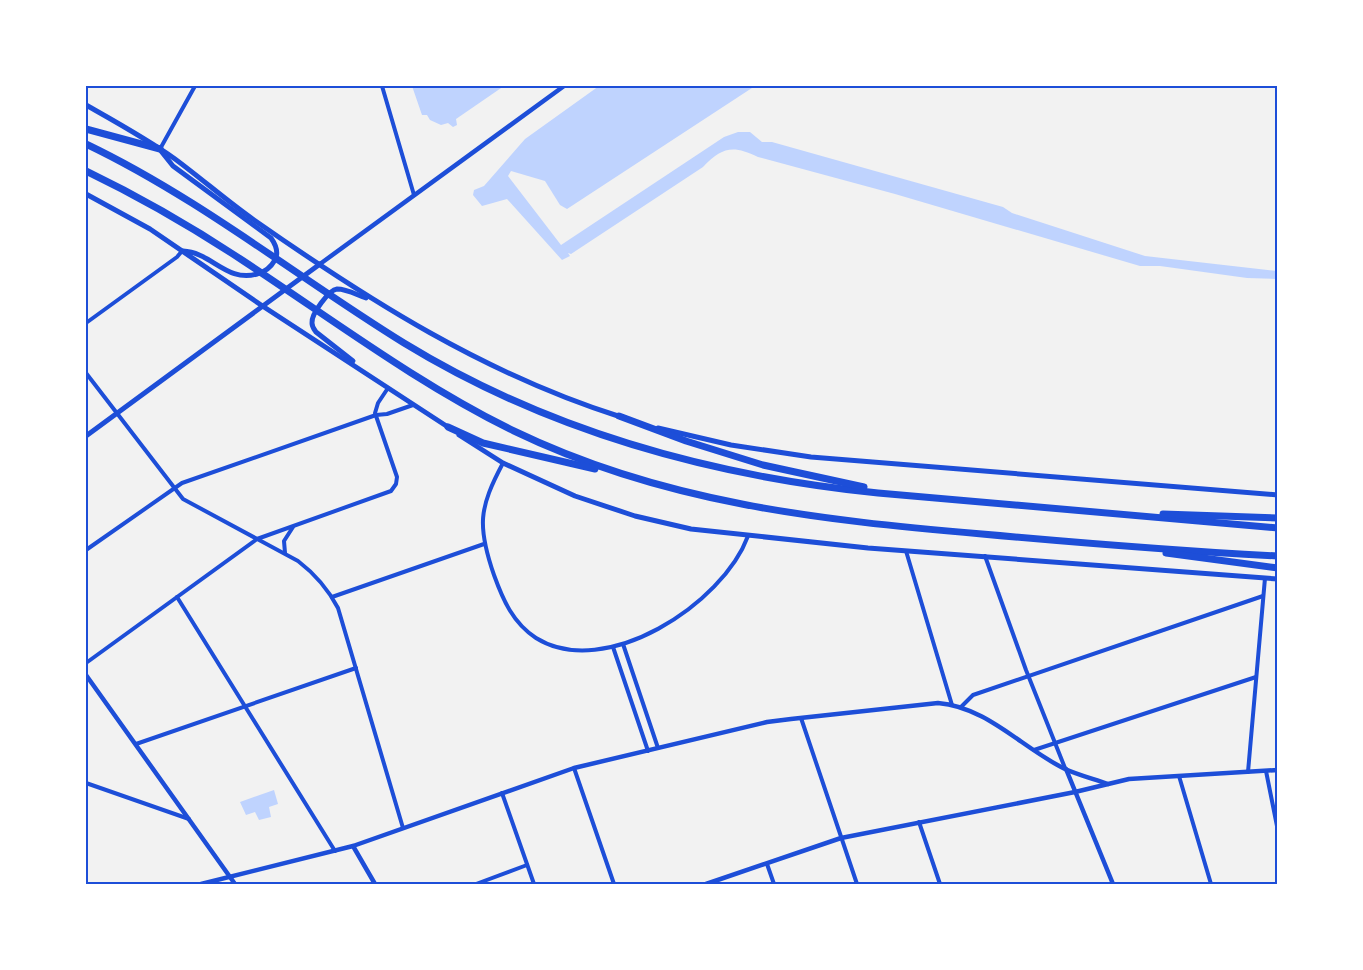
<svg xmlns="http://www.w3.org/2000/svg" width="1363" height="970" font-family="'Open Sans',sans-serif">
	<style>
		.water { fill: #bfd3fe }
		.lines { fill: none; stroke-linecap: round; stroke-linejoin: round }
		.minor { stroke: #1d4ed8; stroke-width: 4 }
		.tertiary { stroke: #1d4ed8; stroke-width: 4.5 }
		.secondary { stroke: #1d4ed8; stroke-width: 5 }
		.motorway { stroke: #1d4ed8; stroke-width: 7 }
		.neatline { fill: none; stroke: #1d4ed8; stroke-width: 2 }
	</style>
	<rect width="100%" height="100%" fill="#f2f2f2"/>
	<!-- water -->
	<g class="water">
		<polygon points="412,86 504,86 456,119 457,125 453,127 448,123 441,125 430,120 427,115 422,115"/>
		<path d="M599,86H755L567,209L560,205L545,181L511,171L508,176L561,245L724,137L738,132H750L762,142H772L1003,207L1012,213L1145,256L1277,271V279L1247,278L1160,266H1140L895,194L758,157C733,145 722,147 703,167L571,254L568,253L570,256L562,260L507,199L482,206L473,195L474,190L484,186L525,139Z"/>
		<polygon points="274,790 278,804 269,807 271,817 259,820 255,812 246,815 240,802"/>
	</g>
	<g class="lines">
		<!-- minor -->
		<g class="minor">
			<polyline points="382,86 414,195"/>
			<polyline points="160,149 195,86"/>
			<polyline points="86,323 177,257 182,251"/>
			<path d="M86,373L183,499L298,561C315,574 328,589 338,608L403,828"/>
			<path d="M503,463C479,508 477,526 494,575C503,600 513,623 536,638C605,681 723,604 748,536"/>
			<polyline points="86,550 182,483 376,415 387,414 413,405"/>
			<polyline points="906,551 952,705"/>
			<polyline points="285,553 284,541 293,527"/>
			<polyline points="985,556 1026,670 1065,768"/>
			<polyline points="177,597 335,851"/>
			<polyline points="332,597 484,544"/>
			<polyline points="623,644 658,748"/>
			<polyline points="613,647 648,751"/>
			<polyline points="86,663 257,539 391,491 396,484 397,477 375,413 378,403 388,388"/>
			<polyline points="961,707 973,695 1263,596"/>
			<polyline points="801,718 857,884"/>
			<polyline points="136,744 356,668"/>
			<polyline points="1034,750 1256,677"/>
			<polyline points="574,768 614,884"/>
			<polyline points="1266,771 1278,831"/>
			<polyline points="1248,772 1265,578"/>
			<polyline points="1179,776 1211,884"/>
			<polyline points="86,783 189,819"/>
			<polyline points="502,793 534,884"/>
			<polyline points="919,822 940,884"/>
			<polyline points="767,864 774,884"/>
			<polyline points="476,884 527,865"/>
		</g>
		<!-- tertiary -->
		<g class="tertiary">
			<polyline points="320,264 564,86"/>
			<polyline points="86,675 235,884"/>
			<polyline points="1066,769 1113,884"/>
			<polyline points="353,846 375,884"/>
			<path d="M201,884L353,846L574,768L767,722L791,719L938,703C987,707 1022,748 1065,769C1078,775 1094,779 1108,784"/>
			<polyline points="706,884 841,838 1075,792 1129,779 1278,770"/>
		</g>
		<!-- secondary -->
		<g class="secondary">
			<path d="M86,105C116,122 147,139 175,159C202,179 227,201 254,220C370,301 485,374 621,417"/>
			<path d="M161,151L173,166L271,238C276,245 279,252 275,260C271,267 265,272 257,274C227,283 211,252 183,251"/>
			<polyline points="86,194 150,229 264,307 451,429"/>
			<path d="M353,361L316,332C314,329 312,327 312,323C311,314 329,290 337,289C347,289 357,295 366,298"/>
			<polyline points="658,428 731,445 811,457 1278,495"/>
			<polyline points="459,435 503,463 575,496 635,516 691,529 868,548 1278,579"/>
			<polyline points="86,436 320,264"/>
		</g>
		<!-- motorway -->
		<g class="motorway">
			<polyline points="86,129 160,149"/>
			<path d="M86,144C199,198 297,277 404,343C548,431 711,476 878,493L1278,528"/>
			<path d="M86,171C140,197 192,227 242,260C332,319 418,384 514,431C663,503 820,520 982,534C1081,543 1179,551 1278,556"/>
			<polyline points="619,416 686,441 763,465 864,487"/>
			<polyline points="448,427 483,443 595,469"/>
			<polyline points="1163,514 1278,518"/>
			<polyline points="1166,553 1278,568"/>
		</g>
	</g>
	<!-- border -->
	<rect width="1363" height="970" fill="none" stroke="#ffffff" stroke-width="174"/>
	<rect x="87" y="87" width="1189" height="796" class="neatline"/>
</svg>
